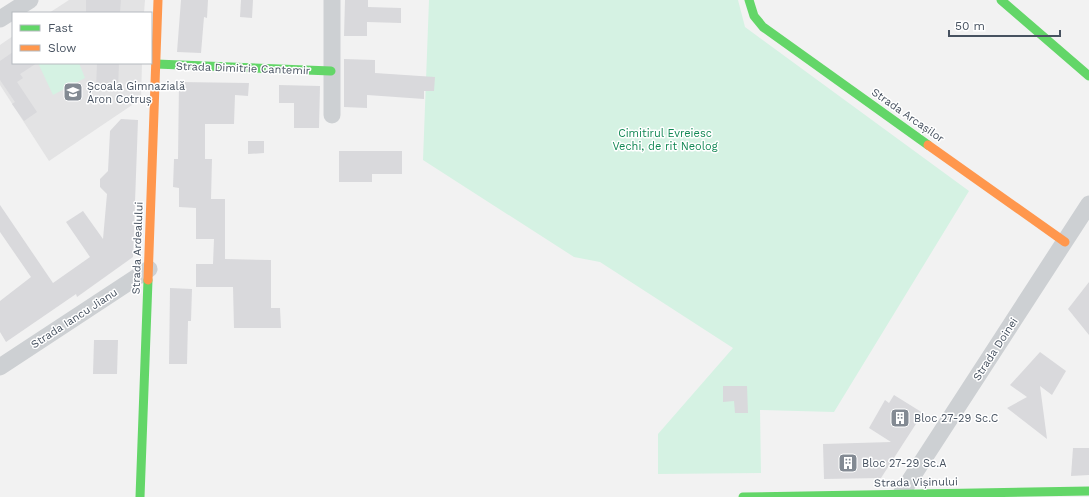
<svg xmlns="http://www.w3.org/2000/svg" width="1089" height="497" font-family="'Work Sans',sans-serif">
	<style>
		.education { fill: #e3e3e4 }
		.green { fill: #d5f2e3 }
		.building { fill: #d9d9dc }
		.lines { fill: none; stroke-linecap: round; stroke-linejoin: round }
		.street { stroke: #cdd0d3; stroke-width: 17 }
		.fast { stroke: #63d668; stroke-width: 9 }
		.slow { stroke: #ff974d; stroke-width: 9 }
		.labels { text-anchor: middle; stroke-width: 3; stroke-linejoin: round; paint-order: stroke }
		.street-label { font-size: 11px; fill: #475260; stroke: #fff }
		.poi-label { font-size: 11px; fill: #475260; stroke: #fff; text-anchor: start }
		.park-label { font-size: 11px; fill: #128754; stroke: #fff }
	</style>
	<rect width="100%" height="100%" fill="#f2f2f2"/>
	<!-- education -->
	<g class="education">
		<polygon points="69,0 145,0 144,13 49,13"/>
		<polygon points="13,36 13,63 142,63 141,99 49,161 0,85 0,45"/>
	</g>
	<!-- green -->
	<g class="green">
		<polygon points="429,0 738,0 745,27 969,191 834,412 760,410 761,473 658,474 658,434 733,348 600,262 574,257 423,160"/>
		<polygon points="38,63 79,63 85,78 53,95"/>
	</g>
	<!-- building -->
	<g class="building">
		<polygon points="86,0 121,0 120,13 86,13"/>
		<polygon points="181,0 208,0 207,18 204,17 201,53 177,52"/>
		<polygon points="241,0 253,0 252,18 240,17"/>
		<polygon points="345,0 368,0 368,7 401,8 401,23 367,22 367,36 344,36"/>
		<polygon points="13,52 13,63 37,63 20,74 23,78 17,82 37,112 24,121 12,104 15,102 0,80 0,61"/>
		<polygon points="344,59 375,60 375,73 435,77 434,91 424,91 424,99 367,95 367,108 344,107"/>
		<polygon points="97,63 119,63 118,89 96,88"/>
		<polygon points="179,82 249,83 248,96 235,95 234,124 205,124 205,159 212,159 211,199 225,199 225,259 271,260 271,308 280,308 281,328 234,328 233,287 196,287 196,264 213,264 214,239 196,239 196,208 179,207 179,188 173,187 174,159 178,159"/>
		<polygon points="279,85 320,86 319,128 294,128 294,103 279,103"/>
		<polygon points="121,119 138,120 133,257 77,297 76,294 6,342 0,332 0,301 31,277 0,232 0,205 53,283 90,257 66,222 83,211 103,239 107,194 100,187 100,179 108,171 110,131"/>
		<polygon points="248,141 264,141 264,153 248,154"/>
		<polygon points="339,151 402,151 402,174 372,174 372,182 339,182"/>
		<polygon points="1089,282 1089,335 1068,309"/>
		<polygon points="170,288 192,289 191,321 188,321 187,364 169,364"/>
		<polygon points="94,340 118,340 117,374 93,374"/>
		<polygon points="1040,352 1066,371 1052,395 1040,386 1047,439 1007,408 1027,397 1010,385"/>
		<polygon points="723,386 747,386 748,413 735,413 734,401 723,402"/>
		<polygon points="894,395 923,413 881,478 824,479 823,444 891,442 869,428 885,400 889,403"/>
		<polygon points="1073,448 1089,448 1089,475 1071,476"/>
	</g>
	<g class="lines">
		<!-- street -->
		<g class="street">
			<polyline points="0,19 30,0"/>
			<polyline points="332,115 332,0"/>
			<polyline points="0,367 149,269"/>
			<polyline points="901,494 1089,204"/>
		</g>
		<!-- fast -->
		<g class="fast">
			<polyline points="749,0 754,16 763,27 928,145"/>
			<polyline points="1001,0 1089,76"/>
			<polyline points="156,64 331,71"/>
			<polyline points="140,497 148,280"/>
			<polyline points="743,497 1089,491"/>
		</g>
		<!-- slow -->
		<g class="slow">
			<polyline points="928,145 1065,242"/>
			<polyline points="148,280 158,0"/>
		</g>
	</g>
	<!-- icons -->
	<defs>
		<symbol id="school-square" viewBox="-11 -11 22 22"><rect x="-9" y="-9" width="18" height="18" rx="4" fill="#838a93" stroke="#fff"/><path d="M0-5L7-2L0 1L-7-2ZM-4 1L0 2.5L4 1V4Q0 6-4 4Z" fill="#fff"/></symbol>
		<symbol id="building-square" viewBox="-11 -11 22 22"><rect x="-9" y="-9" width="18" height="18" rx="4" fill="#838a93" stroke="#fff"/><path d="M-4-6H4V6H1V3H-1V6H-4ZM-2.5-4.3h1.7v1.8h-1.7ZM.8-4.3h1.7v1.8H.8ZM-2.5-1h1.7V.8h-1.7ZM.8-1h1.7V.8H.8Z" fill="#fff"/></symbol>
	</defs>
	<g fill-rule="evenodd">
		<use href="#school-square" x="62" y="81" width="22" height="22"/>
		<use href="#building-square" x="889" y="407" width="22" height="22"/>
		<use href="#building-square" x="837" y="452" width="22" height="22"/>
	</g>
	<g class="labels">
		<!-- street labels -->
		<g class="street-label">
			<text transform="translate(243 68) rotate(2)" y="4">Strada Dimitrie Cantemir</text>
			<text transform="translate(908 115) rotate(35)" y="4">Strada Arcașilor</text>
			<text transform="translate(137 248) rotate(-88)" y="4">Strada Ardealului</text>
			<text transform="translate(74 318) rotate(-33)" y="4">Strada Iancu Jianu</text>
			<text transform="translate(995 349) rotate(-57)" y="4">Strada Doinei</text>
			<text transform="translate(916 482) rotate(-1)" y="4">Strada Vișinului</text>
		</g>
		<!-- poi labels -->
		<g class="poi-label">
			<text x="87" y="90">Școala Gimnazială<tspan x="87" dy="13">Aron Cotruș</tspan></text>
			<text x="914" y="422">Bloc 27-29 Sc.C</text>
			<text x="862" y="467">Bloc 27-29 Sc.A</text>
		</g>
		<!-- park labels -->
		<g class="park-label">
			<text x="665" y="137">Cimitirul Evreiesc<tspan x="665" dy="13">Vechi, de rit Neolog</tspan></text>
		</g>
	</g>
	<!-- legend -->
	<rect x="12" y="12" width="140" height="52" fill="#ffffff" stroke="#b5babf"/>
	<rect x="20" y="25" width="20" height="6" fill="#63d668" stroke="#b5babf"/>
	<text x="48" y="32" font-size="12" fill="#475260">Fast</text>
	<rect x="20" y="45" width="20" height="6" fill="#ff974d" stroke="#b5babf"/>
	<text x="48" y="52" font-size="12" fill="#475260">Slow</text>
	<!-- scale -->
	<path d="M949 30v6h111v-6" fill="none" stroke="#475260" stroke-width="2"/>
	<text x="955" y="30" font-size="12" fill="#475260" stroke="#ffffff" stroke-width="3" paint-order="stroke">50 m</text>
</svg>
